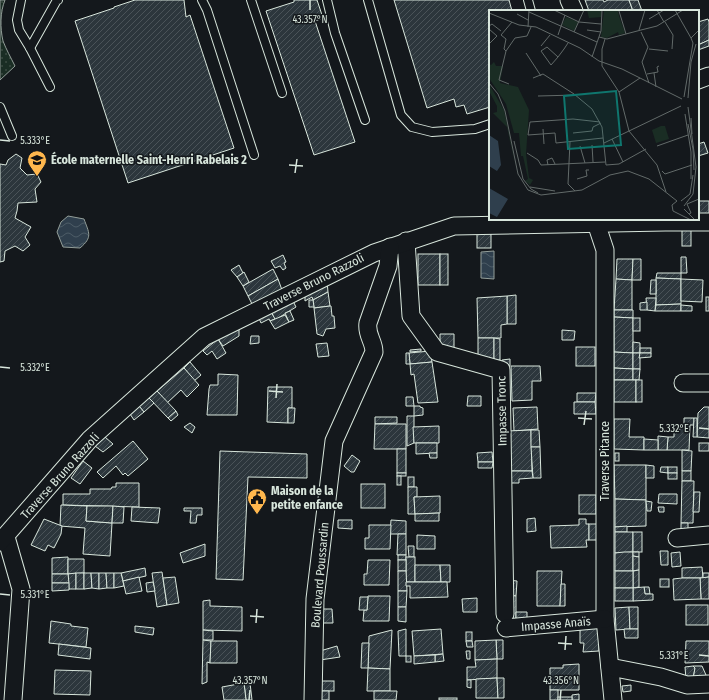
<svg xmlns="http://www.w3.org/2000/svg" width="709" height="700" font-family="'Fira Sans Condensed',sans-serif">
	<style>
		.green { fill: url(#green-dots); stroke: #939e99 }
		.water { fill: url(#water-waves); stroke: #939e99 }
		.building { fill: url(#building-hatch); stroke: #d8e6dc }
		.lines { fill: none; stroke-linecap: round; stroke-linejoin: round }
		.lane-casing { stroke: #d8e6dc; stroke-width: 10 }
		.street-casing { stroke: #d8e6dc; stroke-width: 19 }
		.lane { stroke: #14181c; stroke-width: 8 }
		.street { stroke: #14181c; stroke-width: 17 }
		.ticks { fill: none; stroke: #d8e6dc; stroke-width: 1.5 }
		.labels { text-anchor: middle; stroke-width: 3; stroke-linejoin: round; paint-order: stroke }
		.poi-label { font-size: 12px; font-weight: bold; fill: #d8e6dc; stroke: #14181c; text-anchor: start }
		.street-label { font-size: 12px; fill: #d8e6dc; stroke: #14181c }
		.inset-road { fill: none; stroke: #626a69; stroke-width: 1 }
		.view { fill: #0f766e; fill-opacity: 0.15; stroke: #0f766e; stroke-width: 2 }
		.inset-edge { fill: none; stroke: #d8e6dc; stroke-width: 2 }
		.ticks-label { font-size: 10px; text-anchor: middle; fill: #d8e6dc; stroke: #14181c; stroke-width: 3; stroke-linejoin: round; paint-order: stroke }
	</style>
	<defs>
		<pattern id="green-dots" width="8" height="8" patternUnits="userSpaceOnUse"><rect width="8" height="8" fill="#1a2d24"/><path d="M2 2h.1M6 6h.1" fill="none" stroke="#3b4b43" stroke-width="1.8" stroke-linecap="round"/></pattern>
		<pattern id="water-waves" width="16" height="10" patternUnits="userSpaceOnUse"><rect width="16" height="10" fill="#2f3f4d"/><path d="M0 5q4-4 8 0t8 0" fill="none" stroke="#4c5b66"/></pattern>
		<pattern id="building-hatch" width="6" height="6" patternUnits="userSpaceOnUse"><rect width="6" height="6" fill="#2c363c"/><path d="M-1 1l2-2M0 6l6-6M5 7l2-2" fill="none" stroke="#4a5358"/></pattern>
	</defs>
	<rect width="100%" height="100%" fill="#14181c"/>
	<!-- green -->
	<path class="green" d="M0,0H5C0,12 0,28 3,41C6,49 11,58 15,66L0,80Z"/>
	<!-- water -->
	<g class="water">
		<path d="M68,216L84,219C89,233 93,237 80,248L63,247L57,232L61,222Z"/>
		<polygon points="494,251 494,279 481,278 481,252"/>
	</g>
	<!-- building -->
	<g class="building">
		<polygon points="135,0 184,0 186,17 190,15 234,148 128,183 75,21 114,8 114,7"/>
		<polygon points="294,0 317,0 323,18 315,21 355,142 314,155 266,11 294,2"/>
		<polygon points="394,0 509,0 512,11 490,11 490,107 467,114 464,105 456,107 454,99 427,108"/>
		<polygon points="585,0 603,0 604,2 608,0 629,0 633,11 589,11"/>
		<polygon points="629,0 638,0 642,11 633,11"/>
		<polygon points="708,19 709,22 709,40 698,45 698,22"/>
		<polygon points="709,40 709,46 698,50 698,45"/>
		<polygon points="704,142 708,153 698,156 698,144"/>
		<polygon points="16,154 22,158 20,168 27,175 37,174 41,182 35,189 37,202 18,203 17,211 15,218 31,227 25,237 30,245 23,251 15,246 5,251 4,261 0,262 0,164 6,165 8,160"/>
		<rect x="698" y="201" width="11" height="18"/>
		<rect x="682" y="228" width="9" height="18"/>
		<rect x="477" y="229" width="14" height="19"/>
		<rect x="418" y="254" width="22" height="31"/>
		<rect x="440" y="254" width="8" height="31"/>
		<polygon points="283,255 286,262 284,263 286,268 283,270 280,266 275,268 271,261"/>
		<polygon points="681,257 686,257 687,273 681,273"/>
		<polygon points="617,259 633,259 632,280 616,279"/>
		<polygon points="633,259 641,259 641,280 632,280"/>
		<polygon points="239,265 243,273 237,277 231,270"/>
		<polygon points="273,269 278,279 248,296 243,286"/>
		<polygon points="244,272 249,282 243,286 237,277"/>
		<polygon points="657,273 681,273 681,279 656,278"/>
		<polygon points="656,278 681,279 681,304 656,305"/>
		<polygon points="278,279 282,290 252,304 248,296"/>
		<polygon points="616,279 632,280 632,310 614,310"/>
		<polygon points="681,279 703,280 702,302 681,301"/>
		<polygon points="651,280 656,280 656,294 650,294"/>
		<polygon points="327,281 328,292 313,300 312,297 305,301 305,297 302,293"/>
		<polygon points="328,292 330,306 314,308 313,300"/>
		<polygon points="516,295 516,324 507,324 507,296"/>
		<polygon points="507,296 507,324 501,325 501,338 478,338 477,298"/>
		<rect x="706" y="297" width="3" height="14"/>
		<polygon points="646,298 656,298 655,311 647,310"/>
		<polygon points="292,299 296,307 275,320 270,310"/>
		<polygon points="309,300 313,300 314,307 309,307"/>
		<polygon points="647,302 647,310 640,310 640,303"/>
		<polygon points="681,304 681,311 655,311 656,305"/>
		<polygon points="681,305 692,306 692,311 681,311"/>
		<polygon points="330,306 331,306 332,316 334,316 335,328 326,329 323,336 317,334 314,308"/>
		<polygon points="270,310 275,319 270,321 269,319 261,323 258,316"/>
		<polygon points="614,310 633,310 633,318 614,317"/>
		<polygon points="290,311 294,320 289,322 285,313"/>
		<polygon points="285,315 289,322 275,329 270,321"/>
		<polygon points="614,317 633,318 633,353 614,352"/>
		<rect x="633" y="318" width="7" height="13"/>
		<polygon points="239,325 239,336 223,346 218,339"/>
		<polygon points="562,330 575,331 574,340 562,340"/>
		<polygon points="440,334 454,334 454,351 440,346"/>
		<polygon points="251,336 259,336 259,343 250,344"/>
		<polygon points="478,338 494,338 494,361 478,358"/>
		<polygon points="494,338 500,339 500,360 494,361"/>
		<polygon points="218,339 226,353 217,359 212,351 207,355 203,351"/>
		<polygon points="633,342 640,343 640,353 633,353"/>
		<polygon points="327,343 329,356 318,357 316,344"/>
		<rect x="576" y="347" width="19" height="19"/>
		<rect x="640" y="348" width="11" height="5"/>
		<polygon points="421,349 421,351 410,352 410,350"/>
		<polygon points="430,351 432,362 410,364 409,353"/>
		<polygon points="614,352 633,353 633,369 614,368"/>
		<polygon points="406,353 409,353 410,364 406,364"/>
		<rect x="633" y="353" width="7" height="16"/>
		<polygon points="640,353 651,353 651,357 639,358"/>
		<polygon points="510,359 510,366 502,366 502,360"/>
		<polygon points="190,362 201,375 194,381 184,368"/>
		<polygon points="432,362 438,402 418,403 414,374 411,375 410,364"/>
		<polygon points="511,366 540,366 541,381 532,381 532,400 512,401"/>
		<polygon points="184,368 199,385 187,397 181,390 167,403 157,391"/>
		<polygon points="614,368 633,369 633,380 614,380"/>
		<polygon points="633,369 640,369 639,380 633,380"/>
		<polygon points="218,374 238,375 237,415 207,415 209,389 210,385 218,385"/>
		<rect x="614" y="380" width="22" height="22"/>
		<rect x="636" y="380" width="6" height="22"/>
		<polygon points="268,387 292,387 292,408 288,408 288,423 267,422"/>
		<polygon points="157,391 176,411 168,418 149,398"/>
		<polygon points="577,393 596,393 595,402 577,402"/>
		<polygon points="468,396 481,396 481,406 467,406"/>
		<polygon points="406,397 413,397 414,406 406,406"/>
		<polygon points="149,398 154,403 144,412 139,406"/>
		<polygon points="574,402 595,402 596,414 574,414"/>
		<polygon points="139,406 144,412 134,420 130,414"/>
		<polygon points="414,406 420,406 420,407 423,408 423,415 414,416"/>
		<polygon points="537,407 538,429 514,431 513,408"/>
		<polygon points="704,407 709,407 709,438 697,437 698,413"/>
		<polygon points="288,408 295,408 294,423 288,423"/>
		<polygon points="176,411 178,415 171,421 168,418"/>
		<polygon points="407,416 414,416 414,443 407,446"/>
		<polygon points="375,417 397,417 397,423 375,424"/>
		<polygon points="684,418 694,418 694,425 690,425 689,450 667,450 668,437 674,437 674,429 680,429 680,425 684,425"/>
		<polygon points="694,418 697,418 697,437 693,437"/>
		<polygon points="614,419 630,419 629,437 644,437 644,450 614,449"/>
		<polygon points="190,423 195,427 192,433 184,427"/>
		<polygon points="375,424 406,424 406,449 374,449"/>
		<polygon points="439,426 439,443 414,443 413,427"/>
		<polygon points="531,430 532,471 508,471 507,431"/>
		<polygon points="531,430 539,430 540,447 531,447"/>
		<polygon points="658,436 668,437 667,450 658,450"/>
		<polygon points="105,437 113,444 103,452 95,446"/>
		<polygon points="644,439 658,440 658,450 644,450"/>
		<polygon points="133,441 148,459 128,476 125,473 123,475 116,466 103,478 97,472"/>
		<polygon points="416,443 437,443 437,453 416,454"/>
		<rect x="699" y="443" width="10" height="8"/>
		<polygon points="531,447 540,447 541,478 533,478"/>
		<rect x="397" y="449" width="9" height="24"/>
		<polygon points="682,450 692,451 691,471 682,471"/>
		<polygon points="220,451 307,454 307,478 248,477 243,580 216,579"/>
		<polygon points="492,452 493,462 478,462 477,453"/>
		<polygon points="429,453 437,453 437,458 430,458"/>
		<rect x="615" y="453" width="4" height="8"/>
		<polygon points="352,455 360,461 354,472 351,472 344,466"/>
		<polygon points="83,461 92,468 80,484 71,478"/>
		<polygon points="478,462 493,462 492,468 478,468"/>
		<polygon points="614,465 646,465 646,500 615,499"/>
		<polygon points="646,465 654,466 654,478 646,478"/>
		<polygon points="661,467 668,467 668,473 660,472"/>
		<rect x="668" y="467" width="9" height="6"/>
		<polygon points="508,471 532,471 533,478 519,479 519,483 508,483"/>
		<rect x="682" y="471" width="9" height="10"/>
		<rect x="397" y="473" width="9" height="3"/>
		<rect x="668" y="473" width="9" height="6"/>
		<rect x="397" y="476" width="4" height="9"/>
		<rect x="408" y="477" width="6" height="10"/>
		<polygon points="682,481 694,481 693,523 681,523"/>
		<polygon points="116,483 139,483 139,507 63,505 63,494 90,494 90,489 111,489 112,487 116,487"/>
		<rect x="361" y="484" width="24" height="24"/>
		<polygon points="408,487 417,487 417,497 414,497 415,514 408,514"/>
		<polygon points="694,492 700,492 699,512 693,512"/>
		<polygon points="659,494 677,494 677,504 658,503"/>
		<rect x="579" y="495" width="17" height="19"/>
		<polygon points="440,496 440,513 415,514 414,497"/>
		<polygon points="615,499 646,500 646,526 615,527"/>
		<polygon points="646,501 652,502 651,511 647,511"/>
		<polygon points="61,505 87,506 86,521 112,523 110,556 83,554 85,528 60,526"/>
		<polygon points="87,506 113,506 112,523 86,521"/>
		<polygon points="113,506 124,507 123,523 112,523"/>
		<polygon points="132,507 160,508 158,523 131,521"/>
		<polygon points="658,507 664,507 664,512 659,512"/>
		<polygon points="184,508 202,508 202,515 197,515 196,523 190,523 191,511 184,511"/>
		<polygon points="439,513 439,521 415,521 415,514"/>
		<polygon points="535,518 536,531 527,532 527,519"/>
		<polygon points="44,519 62,526 61,534 54,548 48,545 45,551 31,545"/>
		<polygon points="579,519 586,519 586,524 589,524 589,540 586,540 587,547 551,548 550,526 579,525"/>
		<polygon points="338,520 352,520 352,529 338,528"/>
		<polygon points="391,520 406,521 406,534 390,534"/>
		<polygon points="681,523 688,523 688,532 681,533"/>
		<rect x="589" y="524" width="8" height="16"/>
		<polygon points="369,525 391,525 390,549 365,549 365,538 369,538"/>
		<polygon points="627,526 627,532 615,532 615,527"/>
		<polygon points="615,532 633,532 633,552 615,553"/>
		<rect x="633" y="532" width="9" height="20"/>
		<polygon points="398,534 406,534 406,555 397,555"/>
		<polygon points="417,535 435,536 435,549 417,549"/>
		<polygon points="205,544 205,556 183,563 180,553"/>
		<polygon points="408,546 414,546 414,557 409,557"/>
		<polygon points="660,551 668,551 668,565 661,565"/>
		<polygon points="624,552 633,552 633,571 615,571 615,553"/>
		<polygon points="633,552 639,552 639,557 633,556"/>
		<polygon points="680,552 681,566 672,567 671,553"/>
		<rect x="398" y="555" width="8" height="5"/>
		<polygon points="633,556 639,557 639,570 633,571"/>
		<polygon points="68,557 68,574 52,574 52,558"/>
		<rect x="406" y="557" width="9" height="25"/>
		<polygon points="68,559 84,559 84,573 68,574"/>
		<polygon points="368,560 390,560 389,585 364,585 364,574 367,574"/>
		<rect x="398" y="560" width="8" height="11"/>
		<polygon points="415,565 440,565 441,582 415,582"/>
		<polygon points="440,565 450,565 450,582 441,582"/>
		<polygon points="702,567 703,578 682,578 682,568"/>
		<polygon points="145,568 146,576 123,581 121,573"/>
		<polygon points="639,570 639,587 633,588 633,571"/>
		<polygon points="398,571 406,571 407,591 398,591"/>
		<polygon points="537,571 562,571 560,606 537,606"/>
		<rect x="615" y="571" width="18" height="17"/>
		<polygon points="162,572 167,605 157,607 152,573"/>
		<polygon points="76,573 76,589 69,589 68,574"/>
		<rect x="76" y="573" width="8" height="16"/>
		<polygon points="84,573 91,573 92,588 84,589"/>
		<polygon points="91,573 99,573 99,589 92,588"/>
		<polygon points="99,573 106,573 107,588 99,589"/>
		<polygon points="106,573 114,573 114,588 107,588"/>
		<polygon points="114,573 121,573 124,586 114,588"/>
		<polygon points="703,573 709,573 709,577 703,578"/>
		<polygon points="52,574 68,574 69,583 52,583"/>
		<polygon points="139,577 142,591 126,594 123,581"/>
		<polygon points="175,577 179,603 167,605 163,578"/>
		<polygon points="709,577 709,599 701,599 700,578"/>
		<polygon points="682,578 700,578 701,599 674,600 673,579"/>
		<rect x="660" y="579" width="9" height="8"/>
		<polygon points="508,580 517,581 516,596 508,595"/>
		<polygon points="153,582 155,591 147,592 146,583"/>
		<polygon points="406,582 447,582 448,597 410,598 410,586 406,586"/>
		<polygon points="52,583 69,583 69,590 52,591"/>
		<polygon points="561,584 565,584 565,606 560,606"/>
		<polygon points="644,587 649,587 650,594 645,594"/>
		<polygon points="644,587 645,594 653,594 653,600 633,601 633,588"/>
		<rect x="615" y="588" width="18" height="13"/>
		<polygon points="398,591 407,591 406,607 398,607"/>
		<polygon points="508,595 516,596 516,624 508,624"/>
		<polygon points="368,596 390,596 389,621 363,621 364,610 367,610"/>
		<polygon points="360,597 368,597 367,610 359,610"/>
		<polygon points="477,598 477,612 463,612 462,599"/>
		<polygon points="210,600 210,606 242,607 242,631 203,630 203,601"/>
		<rect x="686" y="605" width="22" height="20"/>
		<polygon points="398,607 406,607 406,622 398,621"/>
		<polygon points="629,607 630,629 616,630 615,608"/>
		<polygon points="629,607 638,607 638,629 630,629"/>
		<polygon points="321,609 332,609 333,623 320,623"/>
		<polygon points="516,612 527,612 527,623 516,624"/>
		<polygon points="51,621 71,624 71,626 88,628 86,647 49,643"/>
		<polygon points="599,623 599,651 583,652 584,643 580,643 580,626"/>
		<polygon points="135,626 154,628 153,635 135,632"/>
		<polygon points="406,629 406,656 399,656 398,631"/>
		<polygon points="441,629 443,654 414,656 412,631"/>
		<polygon points="624,629 638,629 638,638 625,638"/>
		<polygon points="203,630 213,631 213,640 203,640"/>
		<polygon points="392,630 390,669 368,668 369,636"/>
		<rect x="466" y="632" width="6" height="9"/>
		<polygon points="203,640 211,641 210,663 207,662 207,682 202,684"/>
		<polygon points="496,640 503,640 503,659 497,659"/>
		<polygon points="496,640 497,659 475,660 475,641"/>
		<polygon points="211,641 237,641 237,663 210,663"/>
		<polygon points="466,641 472,641 473,647 467,647"/>
		<polygon points="686,641 709,641 709,662 685,663"/>
		<polygon points="362,643 369,643 368,668 361,668"/>
		<polygon points="59,644 91,648 90,659 58,655"/>
		<polygon points="337,646 340,657 320,660 320,651"/>
		<polygon points="466,651 470,651 470,659 467,659"/>
		<polygon points="443,654 444,661 435,662 435,655"/>
		<polygon points="435,655 435,662 414,664 414,656"/>
		<rect x="406" y="656" width="5" height="6"/>
		<polygon points="497,659 497,678 467,680 467,667 476,667 475,660"/>
		<polygon points="579,664 579,690 550,690 550,668 563,668 563,665"/>
		<polygon points="693,666 695,668 693,679 686,679 685,667"/>
		<polygon points="693,666 702,666 706,675 700,679 693,679 695,668"/>
		<polygon points="368,668 390,669 390,691 367,691"/>
		<polygon points="55,670 91,671 90,695 54,694"/>
		<polygon points="497,678 498,698 476,698 476,679"/>
		<polygon points="497,678 504,678 504,698 498,698"/>
		<polygon points="467,680 471,680 471,688 467,687"/>
		<rect x="319" y="681" width="15" height="10"/>
		<polygon points="244,683 250,683 252,700 246,700"/>
		<polygon points="244,683 246,700 224,700 222,687"/>
		<polygon points="631,685 631,691 623,692 622,686"/>
		<rect x="550" y="690" width="8" height="10"/>
		<rect x="319" y="691" width="10" height="9"/>
		<polygon points="374,691 397,691 396,700 374,700"/>
		<polygon points="579,694 579,700 572,700 572,695"/>
		<rect x="558" y="697" width="14" height="3"/>
		<rect x="439" y="698" width="18" height="2"/>
	</g>
	<g class="lines">
		<defs>
			<g id="lane">
				<polyline points="21,0 17,20 19,30 30,48 50,87"/>
				<polyline points="202,0 207,10 254,155"/>
				<polyline points="251,0 282,93"/>
				<polyline points="327,0 335,33 365,120"/>
				<polyline points="368,0 401,115 412,127 432,132 475,129 490,124"/>
				<polyline points="528,0 531,11"/>
				<polyline points="30,48 57,0 58,0"/>
				<polyline points="0,107 12,136"/>
			</g>
			<g id="street">
				<polyline points="569,0 574,11"/>
				<polyline points="698,80 709,76"/>
				<polyline points="596,223 605,250 605,619 613,700"/>
				<polyline points="406,241 411,316 437,352 501,370 505,614"/>
				<polyline points="683,383 709,383"/>
				<polyline points="6,537 21,589 13,700"/>
				<polyline points="677,538 709,535"/>
				<polyline points="0,542 90,439 204,337 374,253 454,226 665,222 709,222"/>
				<polyline points="506,628 605,619"/>
				<polyline points="610,667 661,677 687,685 709,684"/>
				<path d="M313,700L315,599L334,441L374,352C374,341 366,335 368,323L388,266L390,247"/>
			</g>
		</defs>
		<!-- lane casing -->
		<use href="#lane" class="lane-casing"/>
		<!-- street casing -->
		<use href="#street" class="street-casing"/>
		<!-- lane -->
		<use href="#lane" class="lane"/>
		<!-- street -->
		<use href="#street" class="street"/>
	</g>
	<!-- ticks -->
	<path class="ticks" d="M310,10V0M0,140L10,141M289,165L303,166M295,173L297,159M0,367L10,368M269,391L283,392M276,398L277,384M578,418L592,419M584,425L586,411M699,428L709,429M0,594L10,595M250,616L264,617M256,623L257,609M558,643L572,644M565,650L566,636M699,655L709,656M249,700L250,690M560,700L561,690"/>
	<!-- icons -->
	<defs>
		<symbol id="school-pin" viewBox="-11 -11 22 30"><path d="M0 17L-7.5 6A9.5 9.5 0 1 1 7.5 6Z" fill="#ffb74d" stroke="#14181c"/><path d="M0-5L7-2L0 1L-7-2ZM-4 1L0 2.5L4 1V4Q0 6-4 4Z" fill="#111"/></symbol>
		<symbol id="civic-pin" viewBox="-11 -11 22 30"><path d="M0 17L-7.5 6A9.5 9.5 0 1 1 7.5 6Z" fill="#ffb74d" stroke="#14181c"/><path d="M-.6-6.5H3V-4.5H.6V-3L4-1V1h2V6H-6V1h2V-1L-.6-3ZM-1.2 2.5V6h2.4V2.5Z" fill="#111"/></symbol>
	</defs>
	<g fill-rule="evenodd">
		<use href="#school-pin" x="26" y="149" width="22" height="30"/>
		<use href="#civic-pin" x="246" y="487" width="22" height="30"/>
	</g>
	<g class="labels">
		<!-- poi labels -->
		<g class="poi-label">
			<text x="51" y="164">École maternelle Saint-Henri Rabelais 2</text>
			<text x="271" y="495">Maison de la<tspan x="271" dy="14">petite enfance</tspan></text>
		</g>
		<!-- street labels -->
		<g class="street-label">
			<text transform="translate(314 282) rotate(-27)" y="4">Traverse Bruno Razzoli</text>
			<text transform="translate(502 411) rotate(-91)" y="4">Impasse Tronc</text>
			<text transform="translate(605 461) rotate(-90)" y="4">Traverse Pitance</text>
			<text transform="translate(60 476) rotate(-48)" y="4">Traverse Bruno Razzoli</text>
			<text transform="translate(320 575) rotate(-85)" y="4">Boulevard Poussardin</text>
			<text transform="translate(556 624) rotate(-5)" y="4">Impasse Anaïs</text>
		</g>
	</g>
	<!-- overview -->
	<g transform="translate(489 10)">
		<rect width="210" height="210" fill="#14181c"/>
		<path d="M77,7L89,12L85,21L73,15ZM5,52L7,56H14L11,73L29,77L40,100L37,144L40,168L44,170L41,175L36,171L39,169L34,146H32L30,123H25L17,94L0,68V54L2,55ZM0,74L15,100L20,123L26,155L18,117L4,103L8,102V96L0,81ZM172,116H176L180,129L167,133L163,120Z" fill="#1a2d24"/>
		<path d="M115,0H132L129,1L130,6L136,23L130,25L129,22L118,28L112,27Z" fill="#1a2d24"/>
		<path d="M98,0H113L112,7L100,8Z" fill="#1a2d24"/>
		<path d="M0,125L9,131L12,155L8,161L0,156ZM0,178L19,189L8,207L0,203Z" fill="#2f3f4d"/>
		<path class="inset-road" d="M65,0L90,12L112,14M168,0L175,12M186,0L202,28M130,1L137,24M40,2L108,32M0,3L30,15L47,17L91,38L110,51L133,59L193,89M28,4L39,10M160,9L175,0M176,12L184,25L183,39M0,16L3,14L12,21M39,17L40,0M0,19L8,26L0,34M98,20L112,22M150,20L156,0M152,20L168,16L194,0M85,22L95,0M152,22L159,37L153,52L160,73M69,25L76,5M110,27L118,29L152,20M116,29L113,39V56L130,82L140,121L168,155L177,182M204,33L202,28L210,20M52,36L61,25M160,39L179,41M17,41L15,39L17,29L12,25L23,12M37,43L52,66M69,47L58,37L52,41L62,55L69,47L75,39L79,33M103,47L112,21L113,0M165,63L167,77M158,64L169,62L168,57L170,56M44,68L54,64L85,84L103,99L113,117L117,155L130,154L157,139M0,73L9,84L16,101L29,164L39,180L52,185L93,180L121,165L139,161L160,169L188,191M20,74L10,70L17,41L26,28L38,26L42,17M130,82L151,68M49,86L87,85M195,87L204,33M199,88L202,52L207,34M196,104L202,142V169M202,108L203,124M111,112L84,109L41,112L39,125L66,123L67,133L114,128M199,114L204,139L205,160M54,119L55,134M84,123L103,121L104,117L112,113M123,129L134,152M25,131L34,169L42,179L49,183M81,132L79,174L86,181M115,133L192,96M103,135L104,152M91,136L96,153M168,136L199,125M38,143L49,150M49,150L52,155L116,152M59,155L58,150L63,148L66,154M173,161L176,164L203,155M88,169L98,166L97,160H100M41,177L66,181M188,191L183,195L184,201L202,210M192,191L201,184L204,165M195,196L204,184L207,157L199,97M195,199L206,210M200,204L202,203L198,194L210,189"/>
		<path class="view" d="M127,81L132,135L79,139L75,86Z"/>
		<rect width="210" height="210" class="inset-edge"/>
	</g>
	<g class="ticks-label">
		<text x="310" y="23">43.357°N</text>
		<text x="35" y="144">5.333°E</text>
		<text x="35" y="371">5.332°E</text>
		<text x="674" y="432">5.332°E</text>
		<text x="35" y="598">5.331°E</text>
		<text x="674" y="659">5.331°E</text>
		<text x="250" y="684">43.357°N</text>
		<text x="561" y="684">43.356°N</text>
	</g>
</svg>
